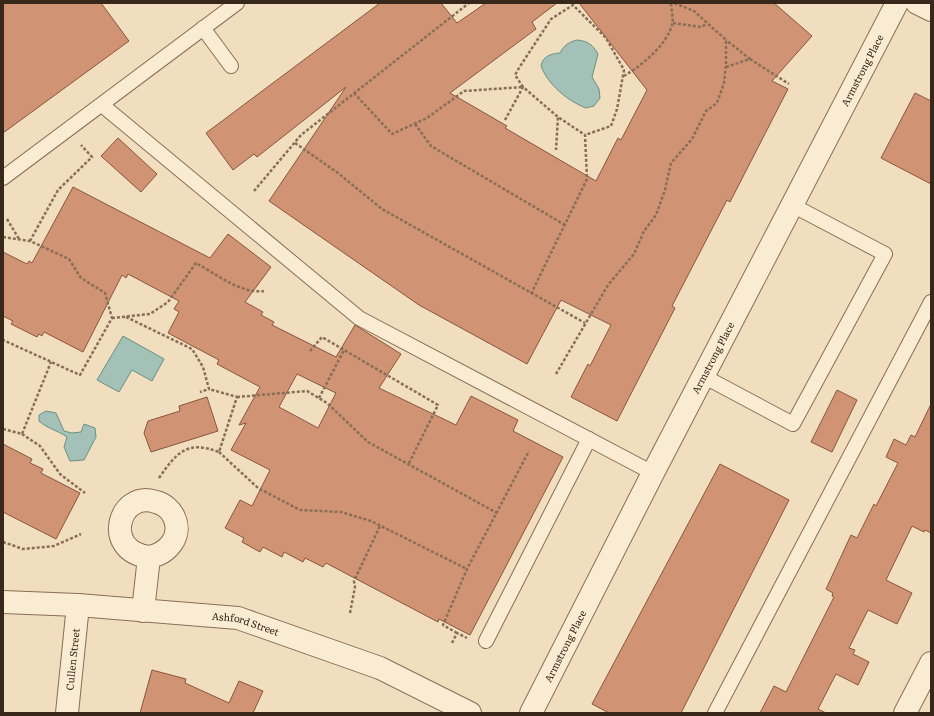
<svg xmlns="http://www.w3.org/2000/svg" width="934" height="716" font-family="Literata,serif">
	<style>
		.water { fill: #a3c1b6; stroke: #6a9084 }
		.building { fill: #d09474; stroke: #89553c; fill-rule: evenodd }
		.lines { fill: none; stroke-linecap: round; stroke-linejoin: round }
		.service-casing { stroke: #896e57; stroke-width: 16 }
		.minor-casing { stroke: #896e57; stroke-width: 24 }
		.tertiary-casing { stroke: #896e57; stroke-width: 24 }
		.path { stroke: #896e57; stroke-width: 2.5; stroke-dasharray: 3 2; stroke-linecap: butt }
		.service { stroke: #faecd3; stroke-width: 14 }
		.minor { stroke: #faecd3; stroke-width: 22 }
		.tertiary { stroke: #faecd3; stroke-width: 22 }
		.labels { text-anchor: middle; stroke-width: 3; stroke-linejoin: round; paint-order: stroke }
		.street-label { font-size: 10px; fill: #38281c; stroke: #f7e9cf }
	</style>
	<rect width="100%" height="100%" fill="#f0debf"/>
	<!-- water -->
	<g class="water">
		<path d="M577,40C588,41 593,45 598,54L592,77L599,89L600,98L594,106L586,108C568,101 548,85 541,66C543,56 550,54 560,53C564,45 569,42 577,40Z"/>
		<polygon points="123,336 164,359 152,381 132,370 119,392 97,380"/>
		<path d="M46,411L56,413L64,431L72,433L81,432L84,424L95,428L96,437L84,460L70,461L64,447L67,437C57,430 48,429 39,421V415Z"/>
	</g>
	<!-- building -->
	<g class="building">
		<polygon points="3,3 101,3 129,41 3,133"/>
		<polygon points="380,3 441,3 457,23 486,3 557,3 532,22 536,29 450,93 507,126 505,128 596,181 618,138 621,140 647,90 579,3 774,3 812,36 772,81 788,89 730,202 727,200 672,306 675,308 617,421 571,397 588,364 590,366 611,325 561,300 527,364 419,305 269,201 346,87 257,157 254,154 233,170 206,133"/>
		<polygon points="915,93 931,101 931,184 881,158"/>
		<polygon points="118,138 157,174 141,192 101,156"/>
		<path d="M73,187L210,258L228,234L271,267L245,302L263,312L261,315L274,322L272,325L336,357L355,325L401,354L379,388L456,425L471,396L518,420L513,431L563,457L470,635L439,619L438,622L326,563L323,567L305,558L303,562L284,552L282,557L263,547L260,552L242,542L244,538L225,528L240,500L252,506L270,470L231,450L246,423L239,425L260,387L217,364L219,360L168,333L179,312L174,309L179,301L128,274L126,278L122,275L83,352L44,332L42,336L39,334L37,337L11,324L13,321L3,316V252L27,264L29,261L32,263ZM297,374L336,393L318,428L279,407Z"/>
		<polygon points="837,390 857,400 832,452 811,442"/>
		<polygon points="207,397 218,431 151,452 144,433 148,421 180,411 179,406"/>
		<polygon points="931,404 931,533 925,530 924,532 912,526 886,580 912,593 897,624 868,610 849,648 855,650 853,654 869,662 858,685 836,674 818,709 826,713 760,713 774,686 786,692 834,597 832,596 833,593 826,589 851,535 857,538 874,504 876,506 898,463 886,457 894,439 906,445 911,435 915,437"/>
		<polygon points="3,444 32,459 30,463 43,469 41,473 80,493 56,539 3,512"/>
		<polygon points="720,464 789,500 681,713 609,713 592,704"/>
		<polygon points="152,670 186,679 185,683 229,703 239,681 263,691 253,713 140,713"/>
	</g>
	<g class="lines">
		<defs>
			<g id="service">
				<polyline points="203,28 231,66"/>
				<polyline points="102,105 359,318 653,473"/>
				<polyline points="3,178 237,3"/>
				<polyline points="703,376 793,424 885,254 792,205"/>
				<polyline points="486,641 589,439"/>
				<polyline points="715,713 931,302"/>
			</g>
			<g id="minor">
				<path d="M143,611L149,557C101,551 119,489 156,502C164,504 171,510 174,517C183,537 167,554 149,557"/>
				<path id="s1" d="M67,713L78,605"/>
				<path id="s2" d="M531,713L653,473L897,3"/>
				<polyline points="905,713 931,663"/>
			</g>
			<g id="tertiary">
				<polyline points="917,3 931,10"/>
				<path id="s3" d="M3,602L78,605L238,618L380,668L470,713"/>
			</g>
		</defs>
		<!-- service casing -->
		<use href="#service" class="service-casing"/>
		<!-- minor casing -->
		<use href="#minor" class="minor-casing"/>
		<!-- tertiary casing -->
		<use href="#tertiary" class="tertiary-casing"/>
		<!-- path -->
		<g class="path">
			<polyline points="673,23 701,27 707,24"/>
			<polyline points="750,59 789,84"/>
			<polyline points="726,67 750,59 726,40"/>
			<path d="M624,76C642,65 666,46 672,25C674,19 671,9 671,3"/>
			<polyline points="523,87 515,75 519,68 551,19 573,5 606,38 624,70 617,109 611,126 585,135"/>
			<polyline points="354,93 392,134 427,118 464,91 523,87"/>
			<polyline points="505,120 523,87 558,117"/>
			<polyline points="415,124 431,146 565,225"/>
			<polyline points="295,143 338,173 382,209 585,323"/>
			<polyline points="254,191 301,135 469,3"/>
			<polyline points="7,219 19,239"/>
			<polyline points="3,237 30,241 69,259 81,278 105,293 112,318 80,375 3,340"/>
			<polyline points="30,241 58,190 92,157 81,145"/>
			<polyline points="531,294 587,179 585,135 558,117 556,150"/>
			<polyline points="126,317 192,349 203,367 209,389 200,392"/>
			<path d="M112,318L150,314L168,302L196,263C216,274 241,294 264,291"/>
			<polyline points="310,351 322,337 438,405 408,465"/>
			<polyline points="556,374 608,285 634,254 644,231 656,215 665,190 671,163 692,139 706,111 717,103 724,83 726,64 726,40 694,11 674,3"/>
			<polyline points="237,397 307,391 327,403 368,442 497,513"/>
			<polyline points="319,398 344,350"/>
			<polyline points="3,429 22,434 51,362"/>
			<polyline points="22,434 40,446 60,474 85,493"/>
			<polyline points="219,452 258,488 300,510 341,512 371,521 467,569"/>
			<path d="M159,478C177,452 187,440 219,452L237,397L209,389"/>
			<polyline points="3,542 23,549 54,546 81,534"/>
			<polyline points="350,613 355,587 354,581 380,526"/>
			<polyline points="457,633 443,625 467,569 529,451"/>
			<polyline points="452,643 457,633 467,638"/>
		</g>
		<!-- service -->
		<use href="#service" class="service"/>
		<!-- minor -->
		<use href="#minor" class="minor"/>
		<!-- tertiary -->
		<use href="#tertiary" class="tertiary"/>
	</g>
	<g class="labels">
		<!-- street labels -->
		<g class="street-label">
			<text dy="4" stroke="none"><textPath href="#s2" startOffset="723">Armstrong Place</textPath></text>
			<text dy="4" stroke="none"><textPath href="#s2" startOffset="399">Armstrong Place</textPath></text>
			<text dy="4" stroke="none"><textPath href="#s3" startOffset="244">Ashford Street</textPath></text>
			<text dy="4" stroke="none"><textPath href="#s2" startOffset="75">Armstrong Place</textPath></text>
			<text dy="4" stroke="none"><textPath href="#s1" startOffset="54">Cullen Street</textPath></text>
		</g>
	</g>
	<!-- border -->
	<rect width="934" height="716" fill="none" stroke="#38281c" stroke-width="8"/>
</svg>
